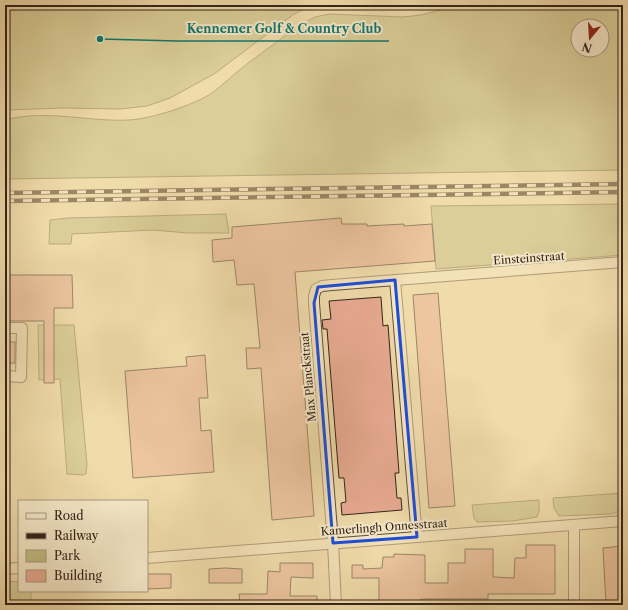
<svg xmlns="http://www.w3.org/2000/svg" width="628" height="610" font-family="'Libre Caslon Text',serif">
	<style>
		.green { fill: #c2be83; stroke: #7a704e; fill-rule: evenodd }
		.building { fill: #e8ab92; stroke: #33231a }
		.lines { fill: none; stroke-linecap: round; stroke-linejoin: round }
		.street-casing { stroke: #62513e; stroke-width: 12 }
		.street { stroke: #f5e8c8; stroke-width: 10 }
		.rail-casing { stroke: #33231a; stroke-width: 4.5 }
		.rail { stroke: #f5e8c8; stroke-width: 3; stroke-dasharray: 9; stroke-linecap: butt }
		.marked { fill: none; stroke: #1d4ed8; stroke-width: 3; stroke-linejoin: round }
		.labels { text-anchor: middle; stroke-width: 4; stroke-linejoin: round; paint-order: stroke }
		.street-label { font-size: 11px; fill: #33231a; stroke: #f5e8c8 }
		.leader { fill: none; stroke: #0f766e; stroke-width: 1.5 }
		.callout-dot { fill: #0f766e; stroke: #f5e8c8; stroke-width: 1.5 }
		.callout-label { font-size: 12px; text-anchor: middle; font-weight: bold; fill: #0f766e; stroke: #f5e8c8; stroke-width: 4; stroke-linejoin: round; paint-order: stroke }
	</style>
	<rect width="100%" height="100%" fill="#f0dbaa"/>
	<filter id="stains"><feTurbulence type="fractalNoise" baseFrequency=".005" numOctaves="4"/><feColorMatrix values="0 0 0 0 .2 0 0 0 0 .09 0 0 0 0 .02 0 0 0 .5 -.17"/></filter>
	<radialGradient id="worn" r=".72"><stop offset=".6" stop-color="#630" stop-opacity="0"/><stop offset="1" stop-color="#630" stop-opacity=".3"/></radialGradient>
	<!-- green -->
	<g class="green">
		<polygon points="5,5 428,5 307,8 294,14 214,74 170,98 147,106 120,109 63,108 5,110"/>
		<path d="M460,5H623V170L5,179V120C46,109 88,122 129,120C151,119 194,105 212,93C224,84 235,73 247,64C266,50 284,36 303,23L315,17L329,14L403,17L421,15ZM578,26H602V50H578Z"/>
		<polygon points="623,204 623,255 436,269 431,206"/>
		<polygon points="226,214 229,233 188,233 153,230 72,234 71,244 49,244 50,220 67,218"/>
		<polygon points="38,325 74,325 87,464 86,474 83,475 67,474 60,379 39,380"/>
		<polygon points="623,493 623,505 620,511 611,514 559,516 554,508 553,498"/>
		<polygon points="539,500 539,511 537,517 513,521 477,522 474,518 472,505"/>
		<polygon points="5,581 19,582 19,591 31,591 31,605 5,605"/>
	</g>
	<!-- building -->
	<g class="building">
		<polygon points="341,218 342,224 367,224 367,226 404,224 404,226 432,224 435,261 295,272 314,516 272,520 261,368 247,369 246,348 260,348 254,284 237,285 234,260 213,262 212,240 232,238 232,227"/>
		<polygon points="5,275 72,275 73,308 54,308 54,383 44,383 44,321 9,321 9,297 5,297"/>
		<polygon points="438,293 455,506 429,508 413,295"/>
		<polygon points="381,297 383,326 388,325 399,473 395,473 397,498 401,498 402,510 342,515 341,503 346,502 344,478 339,478 327,329 323,329 322,320 331,319 329,301"/>
		<rect x="5" y="342" width="10" height="21"/>
		<polygon points="205,355 208,398 199,398 201,431 211,430 214,472 133,478 125,371 187,366 186,357"/>
		<polygon points="526,545 555,545 555,594 488,594 488,599 421,599 421,604 379,604 379,578 352,578 352,565 363,565 363,569 382,568 383,557 394,557 394,554 425,555 425,583 448,583 448,563 465,563 465,549 493,549 493,577 514,578 515,558 526,558"/>
		<polygon points="623,546 623,605 606,605 603,548"/>
		<polygon points="280,563 313,563 313,578 291,577 290,596 317,596 317,605 240,605 239,594 267,594 268,571 280,572"/>
		<polygon points="225,568 242,569 242,583 209,583 209,569"/>
		<polygon points="147,574 171,574 171,588 147,589"/>
	</g>
	<g class="lines">
		<defs>
			<g id="street">
				<polyline points="395,280 417,537"/>
				<polyline points="5,376 21,377 22,328 9,328"/>
				<polyline points="147,558 623,521"/>
				<polyline points="5,569 19,568"/>
				<polyline points="336,605 333,543 314,303 314,296 316,289 322,286 332,285 623,262"/>
				<polyline points="574,605 574,525"/>
			</g>
		</defs>
		<!-- street casing -->
		<use href="#street" class="street-casing"/>
		<!-- street -->
		<use href="#street" class="street"/>
		<defs>
			<g id="rail">
				<polyline points="5,193 623,184"/>
				<polyline points="5,201 623,192"/>
			</g>
		</defs>
		<!-- rail casing -->
		<use href="#rail" class="rail-casing"/>
		<!-- rail -->
		<use href="#rail" class="rail"/>
	</g>
	<!-- marked area -->
	<path d="M0 0H628V610H0ZM395,280L417,537L333,543L314,303L318,287Z" fill="#f0dbaa" fill-opacity=".55" fill-rule="evenodd"/>
	<path class="marked" d="M395,280L417,537L333,543L314,303L318,287Z"/>
	<g class="labels">
		<!-- street labels -->
		<g class="street-label">
			<text transform="translate(529 258) rotate(-4)" y="4">Einsteinstraat</text>
			<text transform="translate(308 377) rotate(-95)" y="4">Max Planckstraat</text>
			<text transform="translate(384 527) rotate(-4)" y="4">Kamerlingh Onnesstraat</text>
		</g>
	</g>
	<!-- callouts -->
	<path class="leader" d="M100 39L178 41H389"/>
	<circle class="callout-dot" cx="100" cy="39" r="4"/>
	<g class="callout-label">
		<text x="284" y="33">Kennemer Golf &amp; Country Club</text>
	</g>
	<!-- margin -->
	<rect width="628" height="610" fill="none" stroke="#f0dbaa" stroke-width="20"/>
	<rect x="6" y="6" width="616" height="598" fill="none" stroke="#33231a" stroke-width="2"/>
	<rect x="10" y="10" width="608" height="590" fill="none" stroke="#33231a"/>
	<!-- legend -->
	<rect x="18" y="500" width="130" height="92" fill="#f5e8c8" stroke="#a79982"/>
	<rect x="26" y="513" width="20" height="6" fill="#f5e8c8" stroke="#a79982"/>
	<text x="54" y="520" font-size="12" fill="#33231a">Road</text>
	<rect x="26" y="533" width="20" height="6" fill="#33231a" stroke="#a79982"/>
	<text x="54" y="540" font-size="12" fill="#33231a">Railway</text>
	<rect x="26" y="550" width="20" height="12" fill="#c2be83" stroke="#a79982"/>
	<text x="54" y="560" font-size="12" fill="#33231a">Park</text>
	<rect x="26" y="570" width="20" height="12" fill="#e8ab92" stroke="#a79982"/>
	<text x="54" y="580" font-size="12" fill="#33231a">Building</text>
	<!-- north arrow -->
	<g transform="translate(590 38) rotate(198)"><circle r="19" fill="#f5e8c8" stroke="#a79982"/>
	<path d="M0-3L7 15L0 10L-7 15Z" fill="#8f2418"/>
	<text y="-6" font-size="11" font-weight="bold" text-anchor="middle" fill="#33231a">N</text>
	</g>
	<rect width="100%" height="100%" filter="url(#stains)"/>
	<rect width="100%" height="100%" fill="url(#worn)"/>
</svg>
